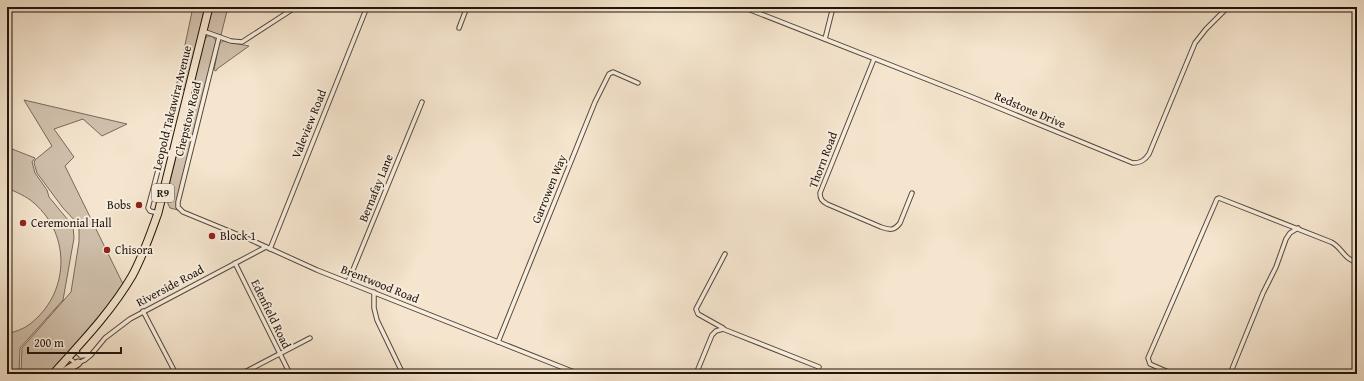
<svg xmlns="http://www.w3.org/2000/svg" width="1364" height="381" font-family="'Gentium Book Plus',serif">
	<style>
		.green { fill: #d1c1ad; stroke: #786a5c }
		.lines { fill: none; stroke-linecap: round; stroke-linejoin: round }
		.street-casing { stroke: #55483b; stroke-width: 5.5 }
		.highway-casing { stroke: #20140a; stroke-width: 9 }
		.street { stroke: #f8eedf; stroke-width: 3.5 }
		.highway { stroke: #f5e5ce; stroke-width: 7 }
		.poi-dot { fill: #8f2418; stroke: #f8eedf; stroke-width: 1.5 }
		.labels { text-anchor: middle; stroke-width: 4; stroke-linejoin: round; paint-order: stroke }
		.shield { fill: #f8eedf; stroke: #61554a; stroke-width: 1 }
		.shield-label { font-size: 11px; font-weight: bold; fill: #20140a }
		.street-label { font-size: 12px; fill: #20140a; stroke: #f8eedf }
		.poi-label { font-size: 12px; fill: #20140a; stroke: #f8eedf; text-anchor: start }
	</style>
	<rect width="100%" height="100%" fill="#f5e5ce"/>
	<filter id="stains"><feTurbulence type="fractalNoise" baseFrequency=".005" numOctaves="4"/><feColorMatrix values="0 0 0 0 .2 0 0 0 0 .09 0 0 0 0 .02 0 0 0 .5 -.17"/></filter>
	<radialGradient id="worn" r=".72"><stop offset=".6" stop-color="#630" stop-opacity="0"/><stop offset="1" stop-color="#630" stop-opacity=".3"/></radialGradient>
	<!-- green -->
	<g class="green">
		<polygon points="193,7 205,7 186,89 175,92"/>
		<polygon points="212,7 228,7 221,35 209,32 207,29"/>
		<path d="M207,36C212,36 215,37 216,42L177,207L178,210L170,208L168,204L167,194L204,40Z"/>
		<polygon points="223,41 249,46 217,69 216,71 214,70 219,44"/>
		<polygon points="24,100 127,124 102,136 83,119 54,129 74,157 65,166 123,284 110,305 49,374 21,374 22,348 71,292 79,242 79,229 78,224 63,208 37,173 34,163 35,160 52,146"/>
		<path d="M7,147L35,158L32,162L35,173L47,190L49,197L73,226L74,238L63,300L20,348L19,374H7V334C14,332 24,329 30,324C69,294 72,236 34,203C26,196 16,192 7,188Z"/>
	</g>
	<g class="lines">
		<defs>
			<g id="street">
				<path d="M743,7L972,97L1133,163C1141,163 1145,160 1149,154L1195,43L1206,29L1228,7"/>
				<polyline points="459,28 467,7"/>
				<polyline points="203,31 231,41 242,42 296,7"/>
				<polyline points="219,37 178,202 178,207 183,212 251,240 317,270 579,374"/>
				<polyline points="825,39 833,7"/>
				<path d="M874,59L820,193C820,199 822,201 827,204L881,227C890,230 894,231 900,223L912,193"/>
				<polyline points="158,213 150,211 148,208 175,106"/>
				<polyline points="270,249 367,7"/>
				<polyline points="235,263 290,374"/>
				<polyline points="348,282 422,102"/>
				<polyline points="374,292 374,308 377,320 403,374"/>
				<polyline points="143,311 176,374"/>
				<polyline points="723,328 698,314 696,309 725,254"/>
				<polyline points="498,342 595,102 609,74 613,72 638,83"/>
				<polyline points="75,350 81,356 90,355"/>
				<polyline points="68,357 75,363 78,363 85,360 91,355 105,338 130,319 266,247"/>
				<polyline points="241,374 310,338"/>
				<polyline points="696,374 712,335 716,331 723,329 819,367"/>
				<path d="M1173,374L1150,364L1148,358L1217,199L1219,198L1331,242C1342,247 1344,260 1357,262"/>
				<polyline points="1230,374 1263,293 1276,267 1286,239 1290,233 1298,228"/>
			</g>
			<g id="highway">
				<path d="M53,374C81,343 111,312 132,276C143,256 150,235 158,213L209,7"/>
				<polyline points="60,374 78,363"/>
			</g>
		</defs>
		<!-- street casing -->
		<use href="#street" class="street-casing"/>
		<!-- highway casing -->
		<use href="#highway" class="highway-casing"/>
		<!-- street -->
		<use href="#street" class="street"/>
		<!-- highway -->
		<use href="#highway" class="highway"/>
	</g>
	<!-- markers -->
	<g class="poi-dot">
		<circle cx="139" cy="205" r="4"/>
		<circle cx="23" cy="223" r="4"/>
		<circle cx="212" cy="236" r="4"/>
		<circle cx="107" cy="250" r="4"/>
	</g>
	<g class="labels">
		<!-- shield labels -->
		<rect class="shield" x="152" y="184" width="22" height="18" rx="3"/>
		<g class="shield-label">
			<text x="163" y="197">R9</text>
		</g>
		<!-- street labels -->
		<g class="street-label">
			<text transform="translate(172 108) rotate(-76)" y="4">Leopold Takawira Avenue</text>
			<text transform="translate(1030 110) rotate(23)" y="4">Redstone Drive</text>
			<text transform="translate(188 119) rotate(-76)" y="4">Chepstow Road</text>
			<text transform="translate(309 124) rotate(-68)" y="4">Valeview Road</text>
			<text transform="translate(823 160) rotate(-69)" y="4">Thorn Road</text>
			<text transform="translate(376 188) rotate(-68)" y="4">Bernafay Lane</text>
			<text transform="translate(549 189) rotate(-68)" y="4">Garrowen Way</text>
			<text transform="translate(380 284) rotate(22)" y="4">Brentwood Road</text>
			<text transform="translate(170 286) rotate(-28)" y="4">Riverside Road</text>
			<text transform="translate(271 314) rotate(64)" y="4">Edenfield Road</text>
		</g>
		<!-- poi labels -->
		<g class="poi-label">
			<text x="131" y="209" text-anchor="end">Bobs</text>
			<text x="31" y="227">Ceremonial Hall</text>
			<text x="220" y="240">Block 1</text>
			<text x="115" y="254">Chisora</text>
		</g>
	</g>
	<!-- margin -->
	<rect width="1364" height="381" fill="none" stroke="#f5e5ce" stroke-width="24"/>
	<rect x="8" y="8" width="1348" height="365" fill="none" stroke="#20140a" stroke-width="2"/>
	<rect x="12" y="12" width="1340" height="357" fill="none" stroke="#20140a"/>
	<!-- scale -->
	<path d="M28 347v6h93v-6" fill="none" stroke="#20140a" stroke-width="2"/>
	<text x="34" y="347" font-size="12" fill="#20140a" stroke="#f8eedf" stroke-width="3" paint-order="stroke">200 m</text>
	<rect width="100%" height="100%" filter="url(#stains)"/>
	<rect width="100%" height="100%" fill="url(#worn)"/>
</svg>
